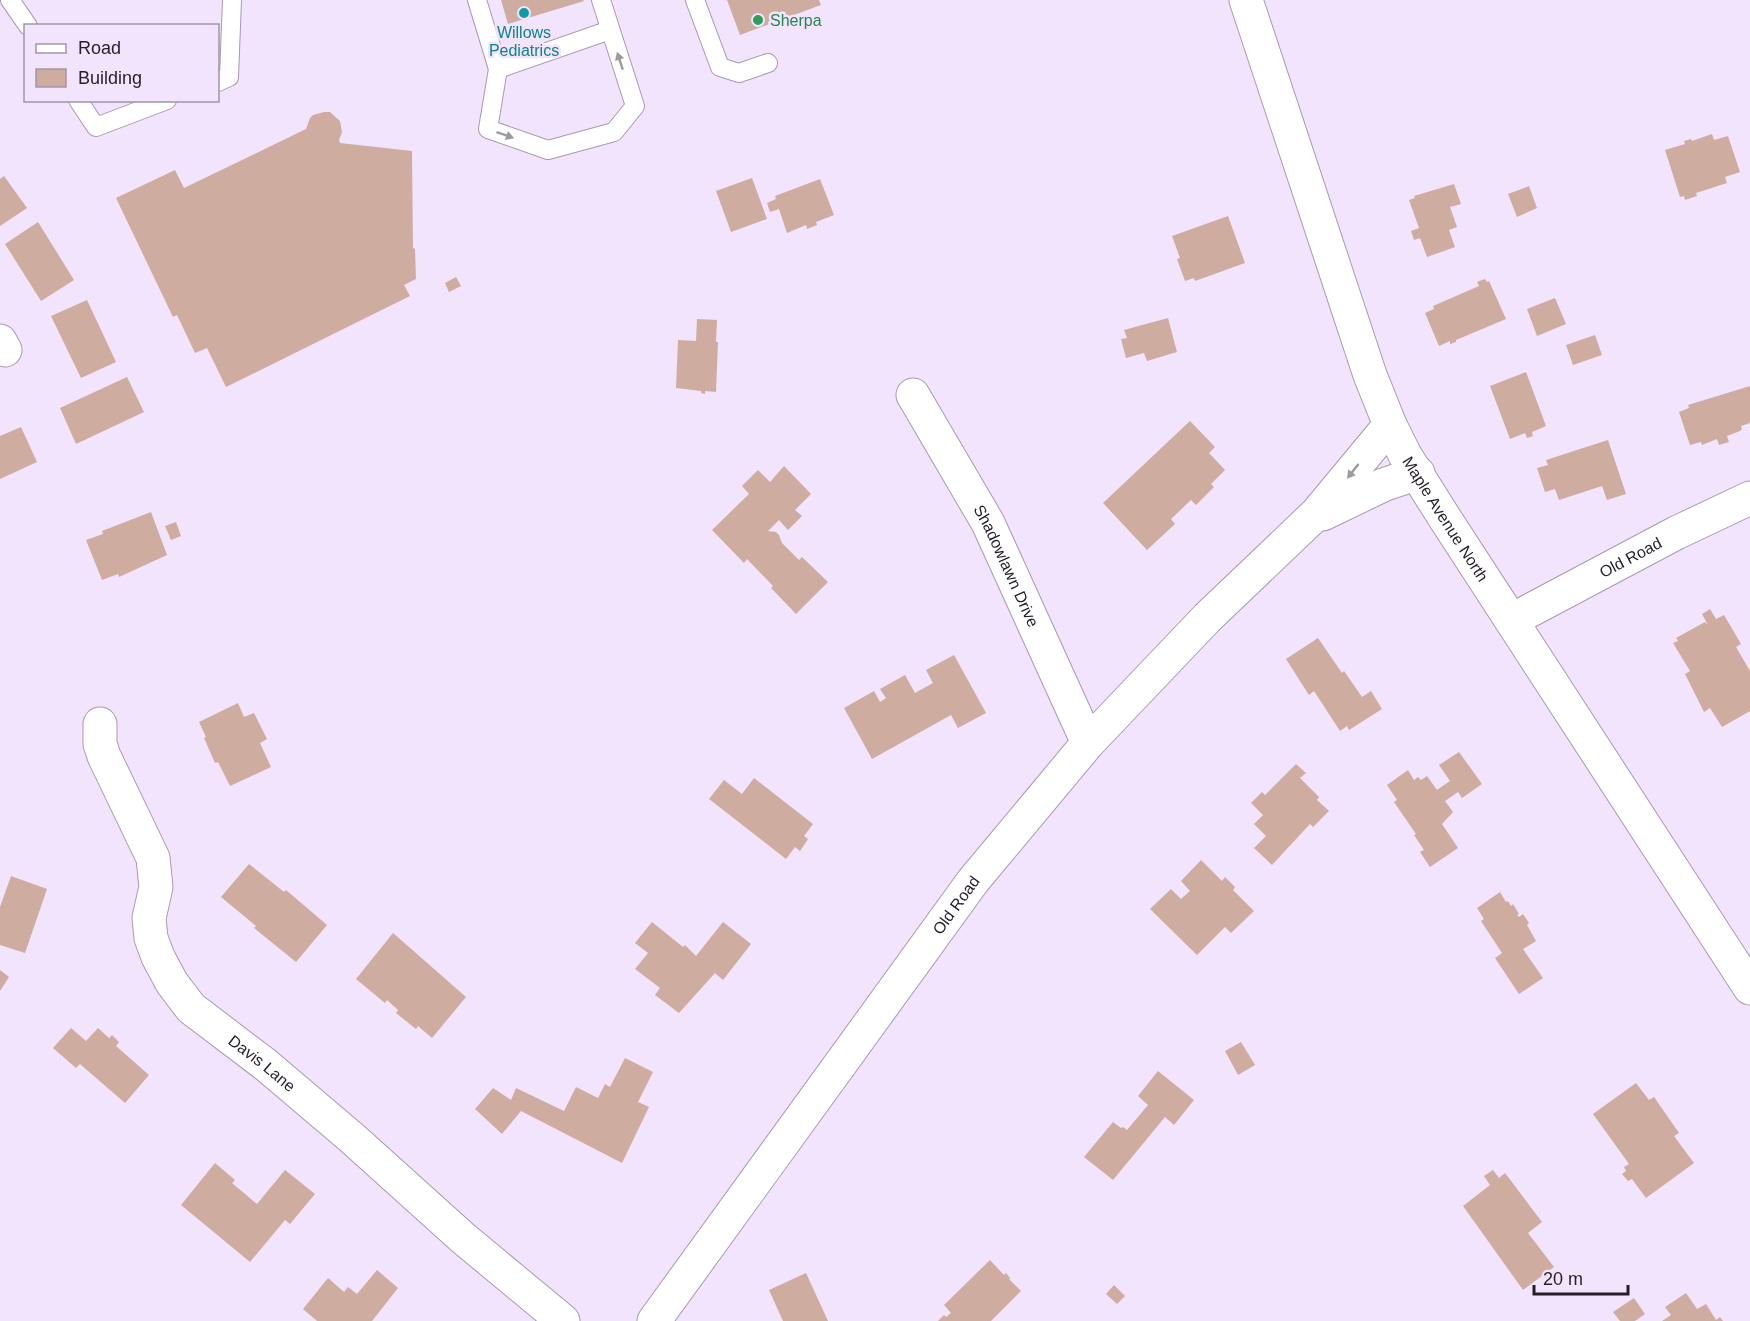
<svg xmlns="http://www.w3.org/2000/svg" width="1750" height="1321" font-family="Helvetica,sans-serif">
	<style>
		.building { fill: #cfaca0 }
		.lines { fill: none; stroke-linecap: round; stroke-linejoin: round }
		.lane-casing { stroke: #a998b4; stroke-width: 20 }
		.street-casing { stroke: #a998b4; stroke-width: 35 }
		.lane { stroke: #fff; stroke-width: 18 }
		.street { stroke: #fff; stroke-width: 33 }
		.oneway { fill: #9d9a9f }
		.culture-dot { fill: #0f9aa8; stroke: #f2e4fc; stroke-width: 2 }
		.leisure-dot { fill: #2e9e5b; stroke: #f2e4fc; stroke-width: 2 }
		.labels { text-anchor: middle; stroke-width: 5; stroke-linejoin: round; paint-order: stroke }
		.leisure-label { font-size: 16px; fill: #27864d; stroke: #f2e4fc; text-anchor: start }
		.culture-label { font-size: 16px; fill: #0d838f; stroke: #f2e4fc }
		.street-label { font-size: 16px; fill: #251e29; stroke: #f2e4fc }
	</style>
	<rect width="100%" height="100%" fill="#f2e4fc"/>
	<!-- building -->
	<g class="building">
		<polygon points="501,0 583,0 584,1 508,24"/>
		<polygon points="727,0 819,0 821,5 740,35"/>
		<polygon points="324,112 330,112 340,121 342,132 339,140 340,143 412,151 413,248 415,249 416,279 404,285 410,296 226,387 207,348 195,353 177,315 173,317 116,198 175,170 184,188 306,129 310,118 313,115"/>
		<polygon points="1712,134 1714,140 1728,136 1740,172 1725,177 1727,183 1696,193 1697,196 1685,200 1684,196 1680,197 1665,150 1685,144 1684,141 1691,139 1692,141"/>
		<polygon points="4,176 27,208 0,226 0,179"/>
		<polygon points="752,178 767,219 731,232 716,191"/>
		<polygon points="820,179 834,215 816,222 817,225 807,229 806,225 787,233 779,209 770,212 767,203 776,199 775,196"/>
		<polygon points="1454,184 1461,204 1450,207 1457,227 1449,230 1455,247 1427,257 1420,238 1414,240 1411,231 1419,228 1409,200 1415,198 1414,196"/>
		<polygon points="1529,186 1537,208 1517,217 1508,194"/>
		<polygon points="1228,216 1245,263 1195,281 1194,278 1185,281 1177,259 1180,258 1172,236"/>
		<polygon points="38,222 74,280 41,301 5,244"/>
		<polygon points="456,277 461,286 449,292 445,283"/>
		<polygon points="1485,279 1487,282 1489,281 1506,319 1456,340 1456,342 1450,344 1450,341 1439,346 1425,313 1434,309 1433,306 1479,286 1477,282"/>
		<polygon points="1555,298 1566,324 1537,336 1527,309"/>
		<polygon points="87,300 116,362 81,378 51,316"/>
		<polygon points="1168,318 1177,352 1147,361 1144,353 1126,358 1121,339 1127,338 1124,330"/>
		<polygon points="697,319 717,320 716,342 718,342 716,392 705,391 705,394 701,393 701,391 676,388 678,340 696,341"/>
		<polygon points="1595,335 1602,355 1573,365 1566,345"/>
		<polygon points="1526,372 1546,426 1532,432 1533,436 1527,438 1525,433 1510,439 1490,386"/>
		<polygon points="127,377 144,412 76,444 60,408"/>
		<polygon points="1750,386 1750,423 1741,426 1742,429 1740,431 1727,436 1729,442 1719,445 1717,439 1702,445 1701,442 1690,445 1679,412 1689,408 1688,405"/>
		<polygon points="1190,421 1215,447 1209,453 1225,470 1211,484 1214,487 1196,505 1191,500 1171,519 1175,524 1147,550 1103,503"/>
		<polygon points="21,427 37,462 0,479 0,436"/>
		<polygon points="1608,440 1626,494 1607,500 1602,486 1559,500 1555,489 1545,492 1537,468 1548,465 1546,460"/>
		<polygon points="784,466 811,494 795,510 802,516 788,530 779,520 768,531 776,532 779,535 782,543 799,560 802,557 828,582 796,614 771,588 773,586 747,559 744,563 712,530 749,494 742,486 758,470 770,482"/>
		<polygon points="151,512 167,555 119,577 118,574 102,580 86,540 103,534 102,531"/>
		<polygon points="176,522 181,536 171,540 165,526"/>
		<polygon points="1710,609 1716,619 1724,615 1741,644 1736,647 1750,671 1750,711 1722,727 1710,708 1704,712 1685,674 1690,671 1673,643 1678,641 1676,638 1705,622 1708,625 1702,614"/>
		<polygon points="1318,638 1342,673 1344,671 1362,697 1371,691 1382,709 1349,730 1347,726 1340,731 1314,691 1309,695 1286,659"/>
		<polygon points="954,655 986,713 958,728 951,715 872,759 844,708 874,691 880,702 886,698 880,689 905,675 915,693 933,683 926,670"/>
		<polygon points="238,703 244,717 254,713 267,739 260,743 271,767 230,786 218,762 215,763 204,738 206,737 199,722"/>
		<polygon points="1459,752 1482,784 1462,798 1458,792 1445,801 1453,812 1442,824 1458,848 1430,867 1420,852 1424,850 1414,835 1416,834 1394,802 1397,800 1387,785 1408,770 1414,780 1418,777 1421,780 1427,776 1437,790 1450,781 1439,765"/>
		<polygon points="1296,764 1306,773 1300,778 1319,797 1317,800 1329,811 1313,827 1310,824 1272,865 1254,848 1266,836 1254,824 1263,815 1251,803 1262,792 1265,795"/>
		<polygon points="754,778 813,824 804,836 808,839 800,851 795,847 786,859 709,799 724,780 742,794"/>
		<polygon points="1201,860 1222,881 1225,877 1235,887 1233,890 1254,911 1231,933 1225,927 1197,955 1150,909 1171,889 1181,899 1190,891 1181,881"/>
		<polygon points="249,864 284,892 286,890 327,925 296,962 254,928 256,926 221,897"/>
		<polygon points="11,876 47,889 25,953 0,945 0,907"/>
		<polygon points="1500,892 1506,902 1508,901 1511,906 1513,904 1519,914 1517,915 1519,917 1523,914 1529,923 1527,925 1536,941 1523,949 1543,978 1519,994 1495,958 1502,953 1481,921 1484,919 1477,908"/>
		<polygon points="652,922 683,947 685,945 696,956 723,922 751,944 723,980 715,973 679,1013 655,995 660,988 635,969 648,953 635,943"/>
		<polygon points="393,933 466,997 432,1038 418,1026 416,1029 396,1013 398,1010 387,1000 385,1003 356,979"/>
		<polygon points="0,970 9,977 0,991"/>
		<polygon points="71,1028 86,1041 98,1028 109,1038 112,1035 119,1042 116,1046 149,1075 125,1103 80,1064 76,1068 53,1048"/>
		<polygon points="1241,1042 1255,1065 1238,1075 1225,1051"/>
		<polygon points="625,1058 653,1072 638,1102 649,1107 622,1163 521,1111 502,1134 475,1109 493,1088 511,1100 516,1088 564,1111 576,1087 598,1098 605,1084 610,1087"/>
		<polygon points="1158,1071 1194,1100 1174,1125 1165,1117 1113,1180 1084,1157 1113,1122 1121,1128 1123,1127 1127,1130 1148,1105 1138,1096"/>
		<polygon points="1636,1083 1649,1100 1654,1097 1679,1133 1674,1136 1694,1163 1646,1198 1632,1179 1628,1181 1622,1174 1626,1171 1624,1167 1629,1164 1593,1114"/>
		<polygon points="215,1163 235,1180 232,1183 257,1204 285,1170 315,1194 290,1224 285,1220 250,1262 181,1205"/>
		<polygon points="1493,1170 1499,1178 1505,1173 1542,1222 1528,1233 1554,1267 1523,1290 1463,1206 1490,1185 1484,1176"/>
		<polygon points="990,1260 1004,1275 1006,1273 1010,1278 1009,1279 1021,1291 991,1321 938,1321 944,1315 946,1317 951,1313 944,1305"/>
		<polygon points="377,1270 398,1288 372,1321 317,1321 303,1309 328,1278 344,1292 348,1287 357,1294"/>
		<polygon points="806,1273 828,1321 783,1321 769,1290"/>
		<polygon points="1114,1285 1125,1296 1117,1304 1106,1294"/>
		<polygon points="1686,1293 1697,1309 1706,1304 1716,1320 1720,1317 1723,1321 1662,1321 1671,1315 1665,1307"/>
		<polygon points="1634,1298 1645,1314 1635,1321 1620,1321 1613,1312"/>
	</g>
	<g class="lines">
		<defs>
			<g id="lane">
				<polyline points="10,0 28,26"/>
				<polyline points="477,0 498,69 610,30"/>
				<polyline points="695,0 720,67 739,73 768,63"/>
				<polyline points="498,69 488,129 548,150 614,132 635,106 601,0"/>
				<polyline points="218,82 229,77 232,0"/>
				<polyline points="78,100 96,127 167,100"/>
			</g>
			<g id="street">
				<path id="s1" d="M1246,0L1370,375L1390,425L1405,455L1444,517L1750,988"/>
				<polyline points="0,341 5,350"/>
				<path id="s2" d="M913,395L988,523L1088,743"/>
				<polyline points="1323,514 1383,485 1418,473"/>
				<path id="s3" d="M1512,620L1676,533L1750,498"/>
				<path id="s4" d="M100,724V744L104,756L153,858L156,887L149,918L151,938L158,957L172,983L191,1008L266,1065L352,1138L463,1238L563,1321"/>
				<path id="s5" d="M654,1321L973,881L1088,743L1207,618L1317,513L1390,425"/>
			</g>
		</defs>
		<!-- lane casing -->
		<use href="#lane" class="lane-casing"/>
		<!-- street casing -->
		<use href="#street" class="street-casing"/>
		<!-- lane -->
		<use href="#lane" class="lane"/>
		<!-- street -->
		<use href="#street" class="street"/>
	</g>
	<!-- one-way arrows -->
	<defs><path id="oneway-solid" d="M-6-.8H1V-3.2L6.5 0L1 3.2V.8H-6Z" transform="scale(1.5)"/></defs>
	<g class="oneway">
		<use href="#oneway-solid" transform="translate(620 61) rotate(-108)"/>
		<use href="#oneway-solid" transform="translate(505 135) rotate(19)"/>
		<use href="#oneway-solid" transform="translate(1353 471) rotate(128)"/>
	</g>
	<!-- markers -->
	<circle class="culture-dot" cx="524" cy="13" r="6"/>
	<circle class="leisure-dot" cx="758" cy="20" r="6"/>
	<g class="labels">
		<!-- leisure labels -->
		<g class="leisure-label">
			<text x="770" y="26">Sherpa</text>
		</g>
		<!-- culture labels -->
		<g class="culture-label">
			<text x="524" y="38">Willows<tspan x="524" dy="18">Pediatrics</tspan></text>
		</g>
		<!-- street labels -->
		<g class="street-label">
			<text dy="6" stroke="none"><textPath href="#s1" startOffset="558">Maple Avenue North</textPath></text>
			<text dy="6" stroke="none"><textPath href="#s3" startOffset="134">Old Road</textPath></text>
			<text dy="6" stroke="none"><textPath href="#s2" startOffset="195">Shadowlawn Drive</textPath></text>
			<text dy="6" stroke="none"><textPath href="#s5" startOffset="514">Old Road</textPath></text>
			<text dy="6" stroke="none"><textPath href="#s4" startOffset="398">Davis Lane</textPath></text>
		</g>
	</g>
	<!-- legend -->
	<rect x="24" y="24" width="195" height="78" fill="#f2e4fc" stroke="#a095a8" stroke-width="1.5"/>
	<rect x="36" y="44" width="30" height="9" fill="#ffffff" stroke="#a095a8" stroke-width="1.5"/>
	<text x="78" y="54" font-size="18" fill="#251e29">Road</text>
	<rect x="36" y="69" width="30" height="18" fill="#cfaca0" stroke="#a095a8" stroke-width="1.5"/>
	<text x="78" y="84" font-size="18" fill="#251e29">Building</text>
	<!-- scale -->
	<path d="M1534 1285v9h94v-9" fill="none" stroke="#251e29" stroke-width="3"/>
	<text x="1543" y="1285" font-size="18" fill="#251e29" stroke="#f2e4fc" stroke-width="4.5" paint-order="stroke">20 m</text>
</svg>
